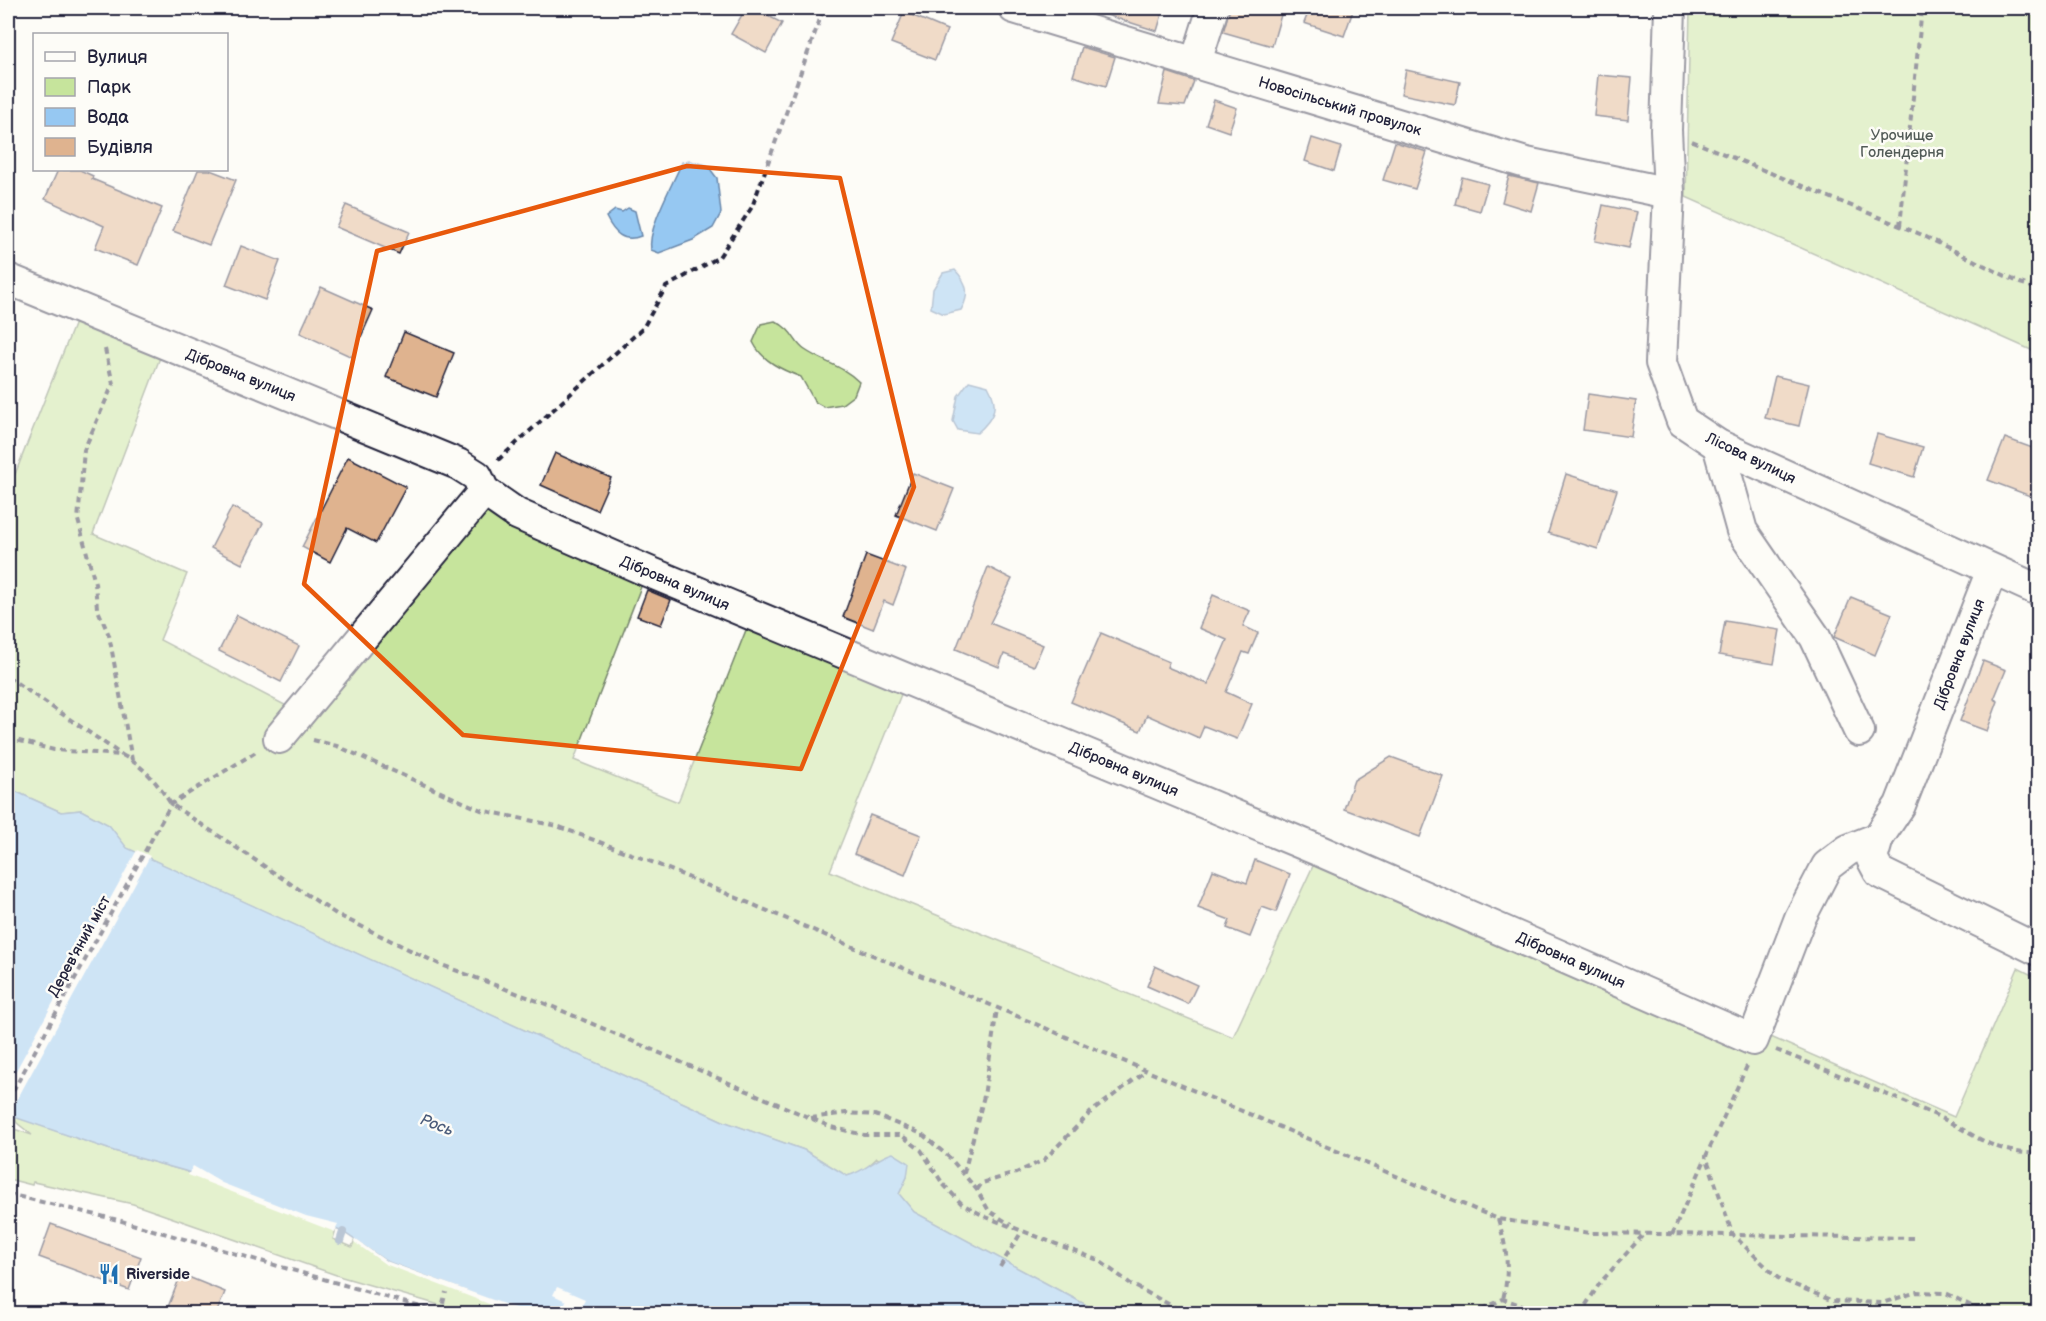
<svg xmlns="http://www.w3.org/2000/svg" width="2046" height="1321" font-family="'Balsamiq Sans',sans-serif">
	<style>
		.green { fill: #c6e49c; stroke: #74836c; stroke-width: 1.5 }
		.water { fill: #96c8f2; stroke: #6886a9; stroke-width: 1.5 }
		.pier { fill: #fdfcf7 }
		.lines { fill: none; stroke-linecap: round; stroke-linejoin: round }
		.stream { stroke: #6886a9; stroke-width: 8 }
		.building { fill: #dfb38f; stroke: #22223b; stroke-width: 1.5 }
		.minor-casing { stroke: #22223b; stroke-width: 34 }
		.path { stroke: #22223b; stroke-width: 4; stroke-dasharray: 6 4.5; stroke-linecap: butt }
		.minor { stroke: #fdfcf7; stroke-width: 30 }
		.marked { fill: none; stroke: #e8590c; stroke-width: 4.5; stroke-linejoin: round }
		.labels { text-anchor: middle; stroke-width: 5; stroke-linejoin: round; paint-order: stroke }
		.street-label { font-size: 15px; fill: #22223b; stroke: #fdfcf7 }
		.park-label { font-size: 15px; fill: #535c58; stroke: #fdfcf7 }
		.poi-label { font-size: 15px; font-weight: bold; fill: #22223b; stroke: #fdfcf7; text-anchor: start }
		.water-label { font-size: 16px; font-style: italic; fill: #4b5c7b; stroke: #fdfcf7 }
	</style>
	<rect width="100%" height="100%" fill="#fdfcf7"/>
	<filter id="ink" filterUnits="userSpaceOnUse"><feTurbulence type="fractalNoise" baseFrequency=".0167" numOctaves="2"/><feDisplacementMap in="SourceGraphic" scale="12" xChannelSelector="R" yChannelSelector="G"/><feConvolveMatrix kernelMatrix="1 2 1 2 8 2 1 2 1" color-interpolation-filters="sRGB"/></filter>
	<g filter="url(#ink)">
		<!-- green -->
		<g class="green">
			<polygon points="1690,8 2038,8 2038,353 1686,197"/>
			<polygon points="76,320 161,355 93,534 187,574 160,640 300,713 484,491 647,571 574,760 678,802 748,625 904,687 830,871 1233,1037 1320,851 1757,1031 1954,1117 2018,968 2038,978 2038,1313 1101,1313 914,1212 899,1194 907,1177 877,1158 862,1172 847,1176 804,1150 723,1121 126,848 109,825 81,810 61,812 8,788 8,492"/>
			<path d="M775,321C795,331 793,342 805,350C824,363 842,365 859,382L854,395L842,404L824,407L815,402L801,377C782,370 762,361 753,342L761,324Z"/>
			<polygon points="14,1116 114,1151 185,1171 336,1229 333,1239 352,1247 355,1239 386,1261 517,1314 467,1313 342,1277 133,1204 33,1182 32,1185 8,1179 8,1127 32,1135 17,1123"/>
		</g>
		<!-- water -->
		<g class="water">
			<path d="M690,161L707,165L717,178L721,213L713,228L693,240L659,253L651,250C647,228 673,184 682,162Z"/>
			<path d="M628,208L635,211L641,236C623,243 614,233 606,217L615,210L622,212Z"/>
			<path d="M955,270C968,283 970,295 961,310L944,314L931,308L933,289L943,273Z"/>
			<path d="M969,381L988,386C1000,407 994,418 977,433L958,430L953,421L958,396Z"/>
			<path d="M8,788L61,812L81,810L109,825L127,848L723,1121L804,1150L847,1176C867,1171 873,1159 893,1153L909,1163L907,1177L899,1194L914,1212L1101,1313H524L386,1261L343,1232L185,1171L114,1151L8,1115Z"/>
		</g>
		<!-- pier -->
		<g class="pier">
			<polygon points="137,850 150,856 8,1116 8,1085"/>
			<polygon points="193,1166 222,1183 306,1216 338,1224 335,1232 188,1175"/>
			<polygon points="355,1239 386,1261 529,1313 515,1314 385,1264 354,1242"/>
			<polygon points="557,1287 585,1299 581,1307 573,1304 569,1313 560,1313 566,1301 553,1295"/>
		</g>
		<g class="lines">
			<!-- stream -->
			<polyline class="stream" points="340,1241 343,1232"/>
		</g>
		<!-- building -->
		<g class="building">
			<polygon points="746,8 753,8 782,23 766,53 731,34"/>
			<polygon points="1098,8 1164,8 1157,31 1097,12"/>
			<polygon points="1230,8 1283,8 1272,46 1223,32"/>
			<polygon points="1310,8 1354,8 1344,36 1304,23"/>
			<polygon points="904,12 947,30 935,60 891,43"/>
			<polygon points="1082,47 1115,57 1106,86 1073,76"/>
			<polygon points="1406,70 1460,82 1455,105 1401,94"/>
			<polygon points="1167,72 1194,81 1185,106 1159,104"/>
			<polygon points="1598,75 1632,78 1628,120 1594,116"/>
			<polygon points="1214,100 1237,108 1229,132 1206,124"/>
			<polygon points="1312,138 1341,147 1334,171 1305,161"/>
			<polygon points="1395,142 1427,152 1415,189 1383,180"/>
			<polygon points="58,170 80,170 93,176 92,179 162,208 138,265 95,248 104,226 45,199"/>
			<polygon points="198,170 210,170 236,180 209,245 173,231"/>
			<polygon points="1509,176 1539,183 1531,211 1502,202"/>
			<polygon points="1462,177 1488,184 1480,211 1455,204"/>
			<polygon points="346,205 409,232 399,254 336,227"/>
			<polygon points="1603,205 1637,212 1629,248 1595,241"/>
			<polygon points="241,246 280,261 265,300 226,285"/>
			<polygon points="321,287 373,310 352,357 300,333"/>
			<polygon points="404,332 454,353 436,397 386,377"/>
			<polygon points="1775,376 1809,384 1799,426 1765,418"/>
			<polygon points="1588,394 1636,401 1631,437 1583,430"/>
			<polygon points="1877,434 1923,447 1914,477 1868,463"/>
			<polygon points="2005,438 2038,450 2038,499 1988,480"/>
			<polygon points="555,453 611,478 597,510 541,485"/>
			<polygon points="348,457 406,487 376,543 347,528 330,562 302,547"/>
			<polygon points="913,473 954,489 937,531 896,515"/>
			<polygon points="1566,474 1617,490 1598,549 1548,533"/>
			<polygon points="232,507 263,523 242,564 211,548"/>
			<polygon points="866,555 906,570 893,605 884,601 873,629 843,617"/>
			<polygon points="988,567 1012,579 990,623 1043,645 1034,666 1004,654 999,667 956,649"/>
			<polygon points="647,590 671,600 661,625 637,616"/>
			<polygon points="1213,595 1250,611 1243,626 1258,633 1249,654 1243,652 1226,692 1252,704 1237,739 1204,726 1199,738 1147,715 1140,731 1071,702 1101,633 1169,662 1167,667 1208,684 1227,640 1199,628"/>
			<polygon points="1851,597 1892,614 1875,655 1834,637"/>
			<polygon points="237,615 299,646 281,682 219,651"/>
			<polygon points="1725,621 1780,630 1774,664 1719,655"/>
			<polygon points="1983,661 2006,670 1994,699 1998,701 1987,731 1960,721"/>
			<polygon points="1391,757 1443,776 1420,837 1344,809 1354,780"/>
			<polygon points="870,815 921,835 905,875 854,854"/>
			<polygon points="1255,860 1290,874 1276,912 1262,907 1250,937 1227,928 1230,920 1198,908 1213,870 1247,883"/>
			<polygon points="1155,966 1197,985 1188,1004 1147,986"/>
			<polygon points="51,1224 141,1257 129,1290 39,1257"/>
			<polygon points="181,1274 225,1292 216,1314 183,1314 168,1307"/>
		</g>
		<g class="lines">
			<defs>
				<g id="minor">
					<polyline points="1014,8 1526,163 1669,193"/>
					<polyline points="1670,8 1666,130 1669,193 1661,363 1682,421 1718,445 2038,590"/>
					<polyline points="1196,62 1213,8"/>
					<polyline points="8,279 458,464 477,476 484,491 517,514 647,571 1320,851 1753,1040 1800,918 1827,866 1848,850 1878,838 1900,805 1992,570"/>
					<polyline points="1718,445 1742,531 1815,637 1859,731"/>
					<polyline points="279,738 484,491"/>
					<polyline points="1878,838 1872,859 1879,872 2038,950"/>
				</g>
			</defs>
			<!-- minor casing -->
			<use href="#minor" class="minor-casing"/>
			<!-- path -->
			<g class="path">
				<polyline points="1692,141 1920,234 2020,283 2038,289"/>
				<polyline points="1900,226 1922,8"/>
				<polyline points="105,349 113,384 84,450 78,520 95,583 97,608 109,635 132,760"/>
				<polyline points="498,460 643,328 666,287 719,257 752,207 824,8"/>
				<polyline points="8,677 122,755"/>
				<path d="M8,738L54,750L122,755C145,767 157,783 171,804L336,914L439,964L551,1006L831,1127L864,1135H901L921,1150L943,1184L962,1204L986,1217L1098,1260L1131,1284L1187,1314"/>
				<polyline points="313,740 337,746 481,810 557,826 647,860 1498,1219 1590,1233 1733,1235 1778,1278 1833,1301 1882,1303 1917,1292 1946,1293 1975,1308 2012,1314"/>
				<path d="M1776,1050C1829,1071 1882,1092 1933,1114C1971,1131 1993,1155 2038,1153"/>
				<polyline points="1747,1066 1706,1156 1733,1235 1913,1238"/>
				<polyline points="8,1100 171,804 256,752"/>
				<polyline points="811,1118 846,1113 875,1115 922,1134 950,1158 977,1190 989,1211 1011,1225"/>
				<polyline points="964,1173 984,1096 997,1009"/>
				<polyline points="977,1190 982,1183 1016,1173 1044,1160 1091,1112 1145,1072"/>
				<polyline points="8,1194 118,1220 445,1314"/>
				<polyline points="8,1211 11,1194"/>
				<path d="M1498,1219C1507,1248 1510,1270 1503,1299"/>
				<polyline points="1672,1235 1706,1157"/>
				<polyline points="1000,1267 1022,1231"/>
				<polyline points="440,1314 446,1292"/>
				<polyline points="1473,1314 1503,1299 1547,1314"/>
				<polyline points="1580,1314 1600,1283 1642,1236"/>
			</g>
			<!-- minor -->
			<use href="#minor" class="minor"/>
		</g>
	</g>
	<!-- marked area -->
	<path d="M0 0H2046V1321H0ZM687,166L840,178L914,487L801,769L463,735L304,584L377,251Z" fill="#fdfcf7" fill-opacity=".55" fill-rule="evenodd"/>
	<path class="marked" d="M687,166L840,178L914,487L801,769L463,735L304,584L377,251Z"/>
	<!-- icons -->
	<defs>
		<symbol id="restaurant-bare" viewBox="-9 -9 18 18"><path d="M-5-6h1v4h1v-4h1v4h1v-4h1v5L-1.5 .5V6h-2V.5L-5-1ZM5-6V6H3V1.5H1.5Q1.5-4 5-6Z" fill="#1f6fb2" stroke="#fdfcf7" stroke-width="2.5" paint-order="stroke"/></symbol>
	</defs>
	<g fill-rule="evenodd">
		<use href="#restaurant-bare" x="94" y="1259" width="30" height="30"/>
	</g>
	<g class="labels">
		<!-- street labels -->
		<g class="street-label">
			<text transform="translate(1340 106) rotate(17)" y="5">Новосільський провулок</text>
			<text transform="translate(241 375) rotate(22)" y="5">Дібровна вулиця</text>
			<text transform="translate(1751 458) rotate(26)" y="5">Лісова вулиця</text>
			<text transform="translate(675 583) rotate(23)" y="5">Дібровна вулиця</text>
			<text transform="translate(1959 654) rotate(-69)" y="5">Дібровна вулиця</text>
			<text transform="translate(1124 769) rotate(23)" y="5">Дібровна вулиця</text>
			<text transform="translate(79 946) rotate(-61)" y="5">Дерев'яний міст</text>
			<text transform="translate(1571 960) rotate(24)" y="5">Дібровна вулиця</text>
		</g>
		<!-- park labels -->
		<g class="park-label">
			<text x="1902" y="140">Урочище<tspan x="1902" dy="17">Голендерня</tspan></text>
		</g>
		<!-- poi labels -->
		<g class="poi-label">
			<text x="126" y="1279">Riverside</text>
		</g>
		<!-- water labels -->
		<g class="water-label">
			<text transform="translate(437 1124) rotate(21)" y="6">Рось</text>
		</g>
	</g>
	<!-- margin -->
	<rect width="2046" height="1321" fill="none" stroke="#fdfcf7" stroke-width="30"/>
	<rect x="15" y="15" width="2016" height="1291" fill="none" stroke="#22223b" stroke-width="2" filter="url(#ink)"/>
	<!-- legend -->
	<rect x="33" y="33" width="195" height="138" fill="#fdfcf7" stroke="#a5a5ac" stroke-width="1.5"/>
	<rect x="45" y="52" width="30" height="9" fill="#fdfcf7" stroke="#a5a5ac" stroke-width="1.5"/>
	<text x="87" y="63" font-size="18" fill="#22223b">Вулиця</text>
	<rect x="45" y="78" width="30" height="18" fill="#c6e49c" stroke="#a5a5ac" stroke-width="1.5"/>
	<text x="87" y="93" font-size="18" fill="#22223b">Парк</text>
	<rect x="45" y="108" width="30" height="18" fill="#96c8f2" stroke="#a5a5ac" stroke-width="1.5"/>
	<text x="87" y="123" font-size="18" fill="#22223b">Вода</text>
	<rect x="45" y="138" width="30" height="18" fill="#dfb38f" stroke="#a5a5ac" stroke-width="1.5"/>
	<text x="87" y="153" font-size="18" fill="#22223b">Будівля</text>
</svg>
